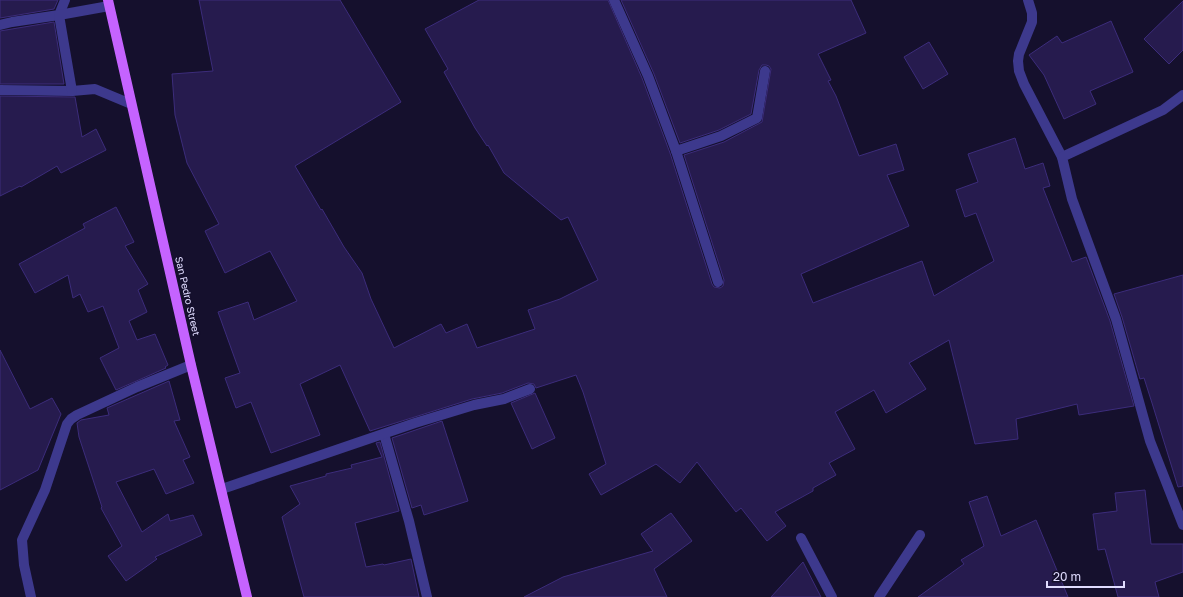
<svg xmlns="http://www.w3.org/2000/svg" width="1183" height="597" font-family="'Golos Text',sans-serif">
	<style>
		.building { fill: #261b4e; stroke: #3c2c7b }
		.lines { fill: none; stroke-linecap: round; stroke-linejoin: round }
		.lane { stroke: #3d398d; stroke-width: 10 }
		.street { stroke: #3d398d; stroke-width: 10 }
		.primary { stroke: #c563ff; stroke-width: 10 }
		.labels { text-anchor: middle; stroke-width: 3; stroke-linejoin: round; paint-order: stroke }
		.street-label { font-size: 10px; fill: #e0dcff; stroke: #15102d }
	</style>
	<rect width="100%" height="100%" fill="#15102d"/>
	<!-- building -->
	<g class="building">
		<polygon points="0,0 58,0 54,9 0,18"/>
		<polygon points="199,0 340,0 401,102 295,166 321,210 322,209 344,247 362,273 371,299 394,348 441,324 446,333 467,324 477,348 535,329 528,310 560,299 598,280 568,217 561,220 504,173 488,145 487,146 475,128 444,72 448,69 425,29 479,0 608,0 642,78 670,153 712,284 714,287 720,288 723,286 724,280 684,155 724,142 762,122 771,69 769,66 766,65 762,65 759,70 751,114 719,130 680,143 654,74 621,0 851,0 866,33 818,54 831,80 828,81 836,96 859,156 896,144 904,170 887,175 909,226 801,274 813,303 922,261 934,296 994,261 976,213 965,217 956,190 978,182 968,154 1015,138 1025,169 1043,163 1050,186 1043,188 1072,262 1086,257 1110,321 1134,406 1079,415 1077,404 1016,419 1018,439 975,444 949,340 909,363 926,389 886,413 874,390 835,412 855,449 829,463 836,475 813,488 813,491 775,512 786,526 767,541 741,508 736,512 697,462 680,483 656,464 601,495 589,474 606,464 583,392 576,375 536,388 534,384 528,383 502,393 472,399 370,431 340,365 300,384 320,435 271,453 251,402 236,408 225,378 240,373 218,312 248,302 254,320 297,301 270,251 225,273 205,231 219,224 187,163 175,115 172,74 213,71"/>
		<polygon points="1183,1 1183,50 1169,64 1144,39"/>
		<polygon points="1111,21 1133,72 1090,91 1096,104 1064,119 1044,75 1029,55 1057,36 1062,43"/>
		<polygon points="54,22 64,84 0,84 0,31"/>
		<polygon points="929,42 948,74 923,89 904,57"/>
		<polygon points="0,96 75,97 82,137 96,129 106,150 61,173 57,166 21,187 20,186 0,196"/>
		<polygon points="116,207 134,242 125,246 148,284 138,290 147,312 129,321 137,340 155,334 168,365 165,367 166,368 116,390 100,358 119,348 103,306 88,312 80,294 73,298 68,275 35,293 19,264 85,228 83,224"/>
		<polygon points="1183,275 1183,486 1178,487 1152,403 1144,378 1140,379 1122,317 1114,294"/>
		<polygon points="0,350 30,409 52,398 61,414 38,470 0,490"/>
		<polygon points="169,381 180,420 174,421 190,457 183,460 194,483 166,494 154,469 116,482 142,532 168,514 170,521 193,515 202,535 155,557 157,559 126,581 108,556 122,546 101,508 102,507 79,437 77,423 81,420 109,415 107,408"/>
		<polygon points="535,393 555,438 532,449 511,403"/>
		<polygon points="442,421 468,501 424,515 421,505 412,508 392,438"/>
		<polygon points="380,442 399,511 355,523 366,567 383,564 384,565 411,559 419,597 304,597 282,517 300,504 290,486 326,476 326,474 352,468 351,465 382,457 376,443"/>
		<polygon points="1145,490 1151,544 1183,544 1183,572 1155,582 1159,597 1118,597 1105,549 1098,550 1093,514 1117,511 1115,493"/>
		<polygon points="987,496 1001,536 1036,520 1068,597 918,597 964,564 961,560 984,546 969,502"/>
		<polygon points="671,513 692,541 654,569 667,597 524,597 563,577 653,551 641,534"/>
		<polygon points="803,562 821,597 771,597"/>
	</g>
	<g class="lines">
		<!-- lane -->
		<g class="lane">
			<polyline points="0,25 12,22 59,15 65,0"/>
			<polyline points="0,90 72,91 95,89 131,104"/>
			<polyline points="72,91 59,15 109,6"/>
			<polyline points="676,151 721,136 757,118 765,71"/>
			<polyline points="31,597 24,565 22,540 45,490 67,424 71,419 77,415 137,387 191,365"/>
			<polyline points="879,597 920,535"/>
		</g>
		<!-- street -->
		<g class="street">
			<polyline points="614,0 648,76 676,151 718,282"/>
			<polyline points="1028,0 1032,13 1032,22 1019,54 1018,61 1019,71 1024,84 1062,157"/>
			<polyline points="1183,95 1163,110 1062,157 1072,199 1116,319 1150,441 1183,525"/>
			<polyline points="384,434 409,521 427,597"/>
			<polyline points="222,489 415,423 474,405 504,399 530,389"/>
			<polyline points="801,538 832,597"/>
		</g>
		<!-- primary -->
		<polyline class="primary" points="108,0 191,365 247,597"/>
	</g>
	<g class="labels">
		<!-- street labels -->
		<g class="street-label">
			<text transform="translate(188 296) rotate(77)" y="4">San Pedro Street</text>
		</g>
	</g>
	<!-- scale -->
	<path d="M1047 581v6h77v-6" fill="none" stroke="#e0dcff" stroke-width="2"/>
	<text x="1053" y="581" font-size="12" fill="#e0dcff" stroke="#15102d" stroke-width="3" paint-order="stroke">20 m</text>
</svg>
